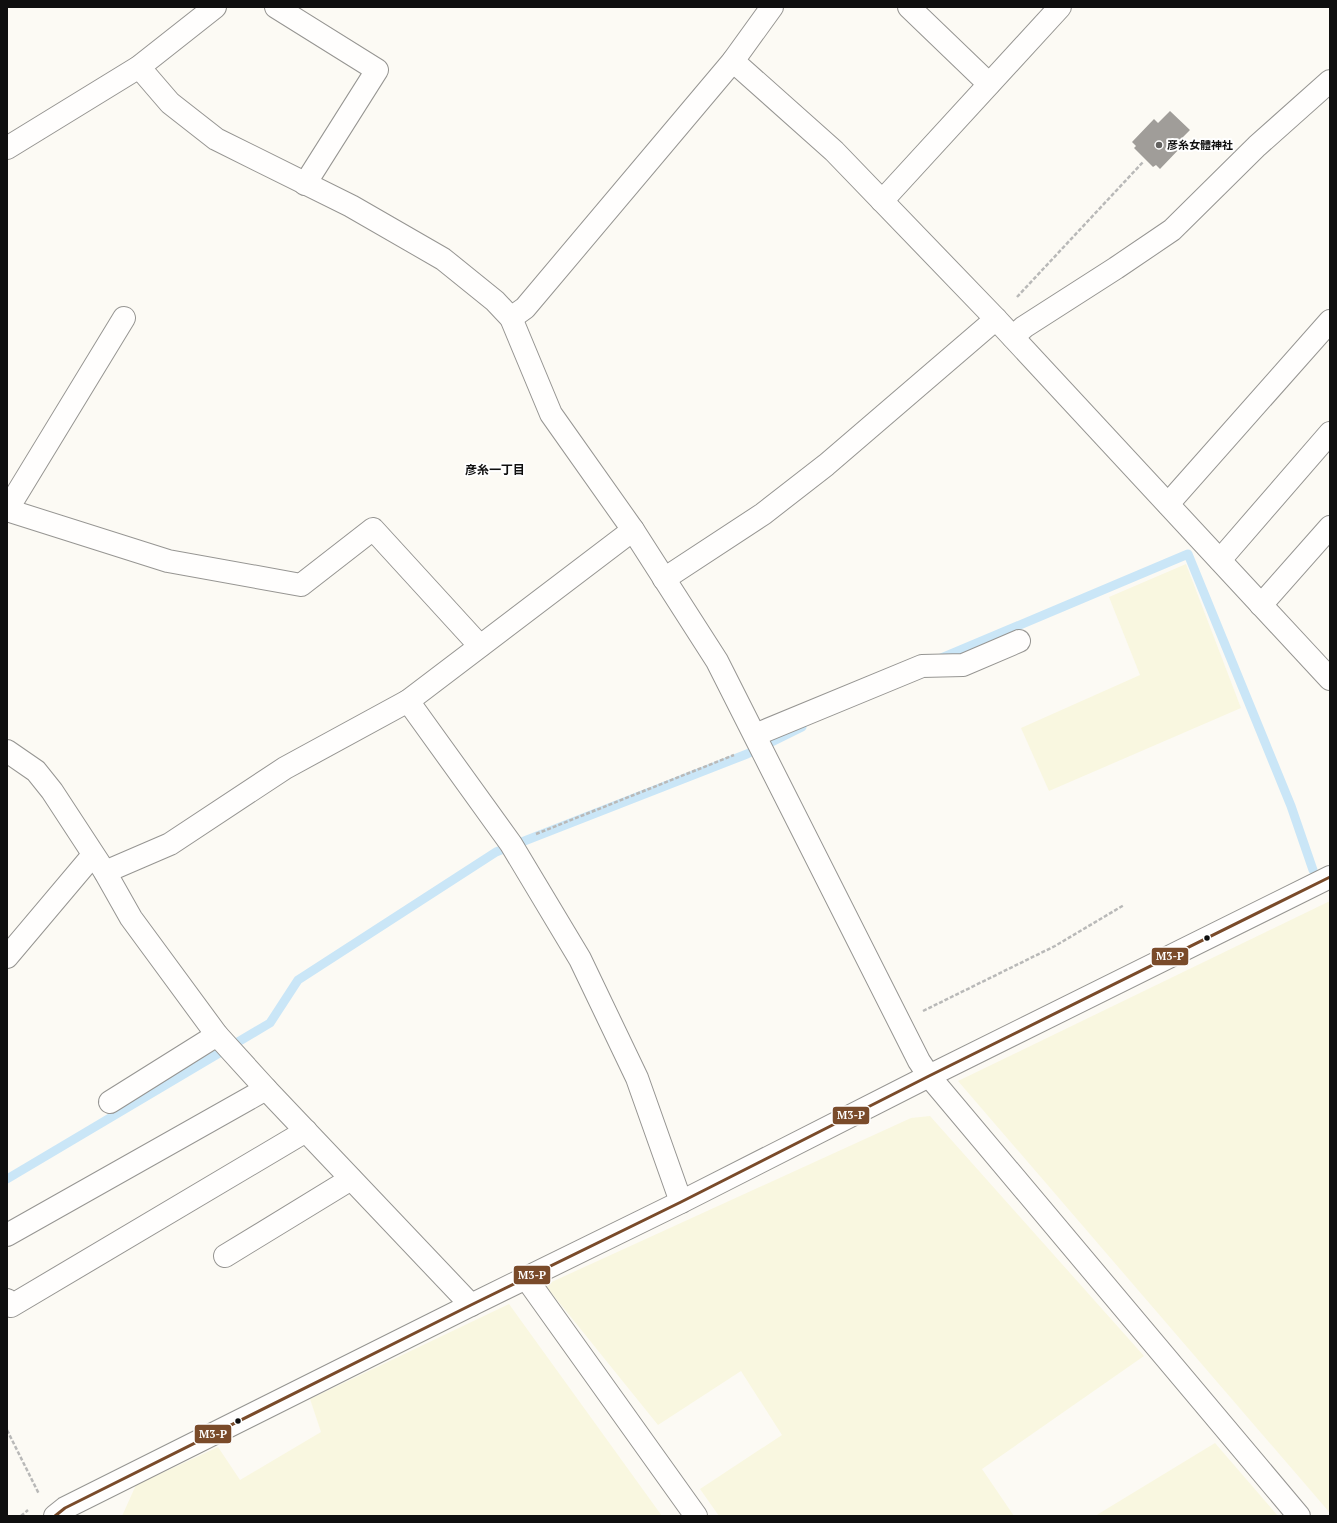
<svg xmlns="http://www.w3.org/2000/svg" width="1337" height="1523" font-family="'PT Serif','Noto Sans JP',serif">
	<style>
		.farmland { fill: #f9f7e0 }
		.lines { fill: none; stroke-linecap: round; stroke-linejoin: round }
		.stream { stroke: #cae6f7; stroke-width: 9 }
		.building { fill: #a09d99 }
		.minor-casing { stroke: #969592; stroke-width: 24 }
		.path { stroke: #b9b9b8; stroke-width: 2.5; stroke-dasharray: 4 2; stroke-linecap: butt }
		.minor { stroke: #fffefd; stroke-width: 22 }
		.bus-1-casing { stroke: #fff; stroke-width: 6 }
		.bus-1 { stroke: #7a4b2a; stroke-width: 3 }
		.poi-dot { fill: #62615f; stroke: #fff; stroke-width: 1.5 }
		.bus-dot { fill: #0f0f0f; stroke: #fff; stroke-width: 1.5 }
		.labels { text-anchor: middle; stroke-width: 4; stroke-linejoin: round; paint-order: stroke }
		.poi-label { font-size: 11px; font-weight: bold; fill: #0f0f0f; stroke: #fff; text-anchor: start }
		.neighbourhood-label { font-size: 12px; font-weight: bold; fill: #0f0f0f; stroke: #fff }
		.line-badge { stroke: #fff; stroke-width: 1.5 }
		.badge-label { font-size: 11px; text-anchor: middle; font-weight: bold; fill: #fff }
	</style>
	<rect width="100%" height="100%" fill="#fcfaf4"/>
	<!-- farmland -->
	<g class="farmland">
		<polygon points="1186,564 1241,708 1049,791 1021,728 1140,675 1109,597"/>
		<polygon points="1330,901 1330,1513 958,1081"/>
		<polygon points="930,1116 1144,1356 982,1469 1014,1516 719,1516 700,1489 782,1435 741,1371 658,1425 545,1285 911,1118"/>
		<polygon points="509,1304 662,1516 122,1516 136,1485 218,1447 240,1480 321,1432 310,1399"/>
		<polygon points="1215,1443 1278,1516 1095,1516"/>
	</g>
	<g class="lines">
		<!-- stream -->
		<g class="stream">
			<polyline points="939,659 1188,554 1291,806 1313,870"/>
			<polyline points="7,1179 270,1023 298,980 496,852 747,754 802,727"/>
		</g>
	</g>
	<!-- building -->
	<polygon class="building" points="1170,111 1190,130 1178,142 1182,146 1160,169 1156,165 1153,167 1134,148 1136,146 1132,142 1154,119 1158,123"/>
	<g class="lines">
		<defs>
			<g id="minor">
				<polyline points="276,7 377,70 305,184"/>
				<polyline points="909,7 989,84"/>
				<polyline points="733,61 834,151 996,319 1330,679"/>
				<polyline points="139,67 170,103 216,139 351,206 443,259 495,301 511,318 551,414 633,530 717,661 919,1061 929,1076 1299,1516"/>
				<polyline points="7,148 139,67 215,7"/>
				<polyline points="882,201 1060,7"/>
				<polyline points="511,318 525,308 733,61 772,7"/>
				<polyline points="1013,337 1024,327 1116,268 1172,230 1257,146 1330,81"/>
				<polyline points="1168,504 1330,321"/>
				<polyline points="7,510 168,561 301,585 373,529 480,646"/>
				<polyline points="7,510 124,318"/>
				<polyline points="1220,560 1330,433"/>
				<polyline points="664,579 763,514 826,465 996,319"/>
				<polyline points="1261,605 1330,527"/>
				<polyline points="408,701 511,844 580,959 637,1078 681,1202"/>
				<polyline points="755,735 922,666 963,665 1019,641"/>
				<polyline points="7,751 36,771 52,791 105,872 131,918 217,1035 266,1089 471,1305"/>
				<polyline points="105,872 170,844 285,768 408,701 633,530"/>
				<polyline points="7,957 93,855"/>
				<polyline points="110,1102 217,1035"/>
				<polyline points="7,1235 266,1089"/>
				<polyline points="225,1256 351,1179"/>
				<polyline points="526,1278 696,1516"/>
				<polyline points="7,1300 11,1306 306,1131"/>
				<polyline points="55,1516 65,1508 471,1305 681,1202 929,1076 1330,877"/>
			</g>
		</defs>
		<!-- minor casing -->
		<use href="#minor" class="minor-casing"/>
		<!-- path -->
		<g class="path">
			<polyline points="1017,297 1143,162"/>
			<polyline points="536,834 734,755"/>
			<polyline points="923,1011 1055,946 1124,905"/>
			<polyline points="7,1430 39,1494"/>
			<polyline points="21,1516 28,1510"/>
		</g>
		<!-- minor -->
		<use href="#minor" class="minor"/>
		<defs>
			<polyline id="bus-1" points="55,1516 65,1508 471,1305 681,1202 929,1076 1330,877"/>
		</defs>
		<!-- bus-1 casing -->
		<use href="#bus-1" class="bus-1-casing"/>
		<!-- bus-1 -->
		<use href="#bus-1" class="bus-1"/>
	</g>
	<!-- markers -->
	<circle class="poi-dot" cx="1159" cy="145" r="4"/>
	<g class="bus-dot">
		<circle cx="1207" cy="938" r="3.5"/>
		<circle cx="238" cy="1421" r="3.5"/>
	</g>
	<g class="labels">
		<!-- poi labels -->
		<g class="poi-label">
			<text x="1167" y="149">彦糸女體神社</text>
		</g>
		<!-- neighbourhood labels -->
		<g class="neighbourhood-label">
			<text x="495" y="474">彦糸一丁目</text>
		</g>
	</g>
	<g class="line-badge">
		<rect x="1151" y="947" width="38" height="19" rx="4" fill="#7a4b2a"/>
		<rect x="832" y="1106" width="38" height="19" rx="4" fill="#7a4b2a"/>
		<rect x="513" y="1265" width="38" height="20" rx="4" fill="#7a4b2a"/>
		<rect x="194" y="1424" width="38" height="20" rx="4" fill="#7a4b2a"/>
	</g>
	<g class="badge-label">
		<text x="1170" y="960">M3-P</text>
		<text x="851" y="1119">M3-P</text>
		<text x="532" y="1279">M3-P</text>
		<text x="213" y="1438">M3-P</text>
	</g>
	<!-- border -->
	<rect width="1337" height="1523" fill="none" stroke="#0f0f0f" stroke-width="16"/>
</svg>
